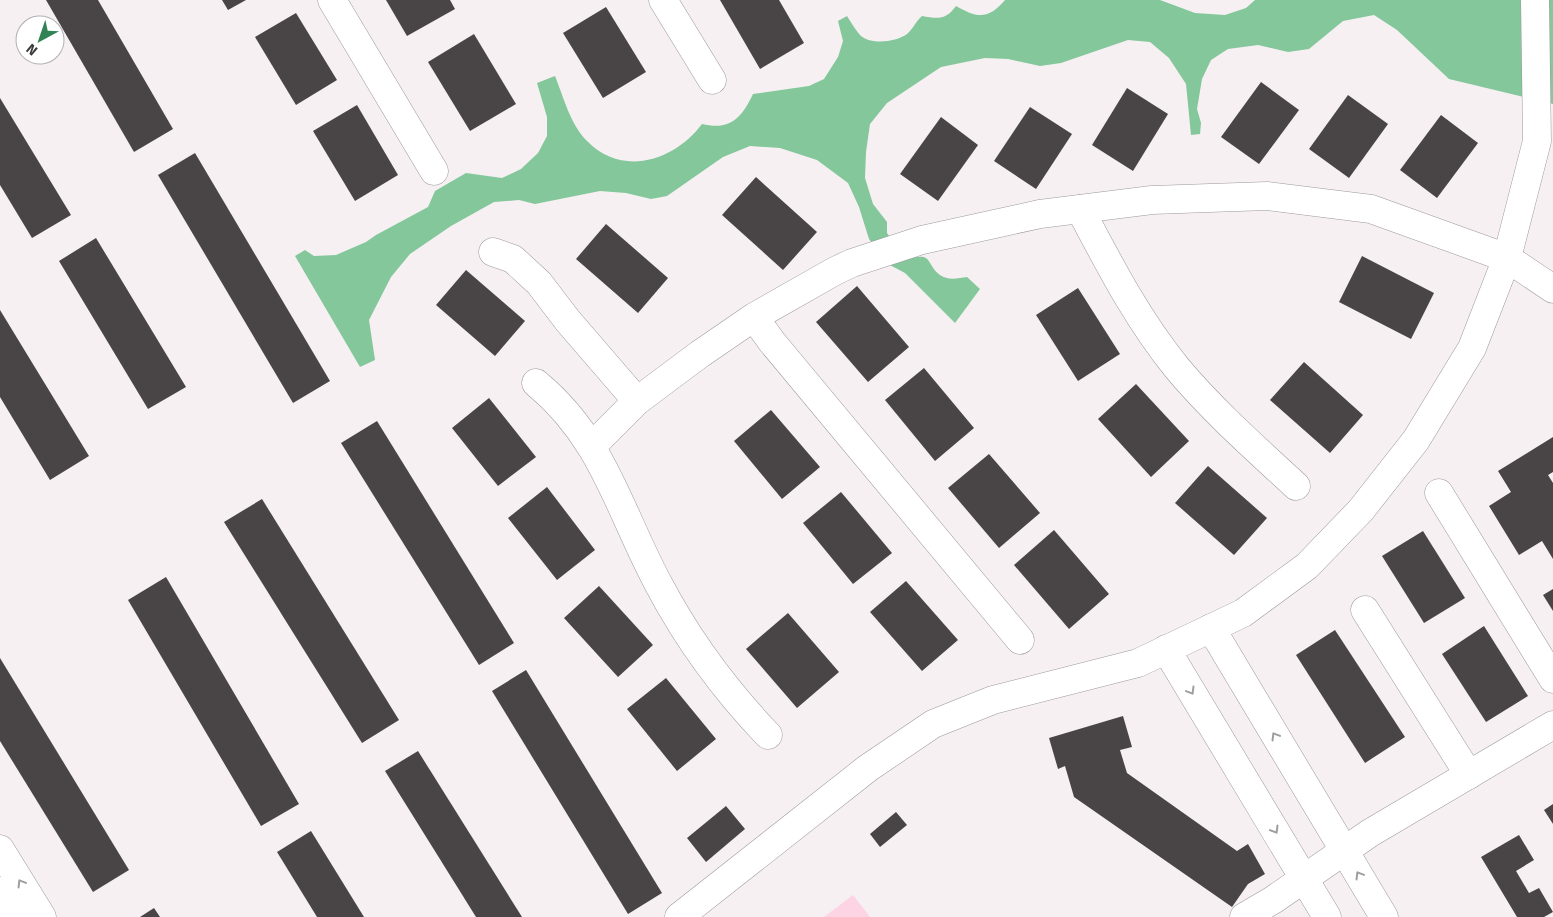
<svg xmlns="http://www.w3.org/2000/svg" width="1553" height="917" font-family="'Fira Sans',sans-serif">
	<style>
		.green { fill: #fdd4e4 }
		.water { fill: #83c79b }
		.building { fill: #494446 }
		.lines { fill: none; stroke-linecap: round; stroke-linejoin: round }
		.minor-casing { stroke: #9e999a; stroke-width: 29 }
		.minor { stroke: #fff; stroke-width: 28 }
		.oneway { stroke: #9e9e9e }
	</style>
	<rect width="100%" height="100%" fill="#f6f0f2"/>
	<!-- green -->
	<polygon class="green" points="853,895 870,917 824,917"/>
	<!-- water -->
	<path class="water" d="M1005,0H1160L1195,13L1225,15L1246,8L1255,0H1553V104L1449,79L1397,30L1374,15L1343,21L1309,49L1288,52L1258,45L1228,49L1211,60L1202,79L1197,109L1201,123L1200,134L1191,135L1186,84L1169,58L1150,42L1128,40L1061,63L1040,66L1008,59L985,58L941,67L887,103L870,124L866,152L865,178L873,204L887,222V233L905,259C935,252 924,262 940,275C948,281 959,278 967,277L980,289L955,323L905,273L886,263L869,239L859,207L848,183L817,160L780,148L750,146L723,157L667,196L651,199L626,193L600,191L535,204L519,200L494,202L451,226L410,254L391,277L369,320L375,360L360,367L295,256L305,250L314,256L336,255L366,242L376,235L428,207L435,191L466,173L502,178L521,169L538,153L547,136V117L537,83L555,76C564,98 570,124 587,141C623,178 675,160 702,124C731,131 742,117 753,94L809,86L824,79L838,57L843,41L838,21L847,16C851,22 856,31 861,36C872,45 896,42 907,34C913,29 916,21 922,16C938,19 946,20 956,6C977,18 988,20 1005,0Z"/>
	<!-- building -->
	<g class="building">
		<polygon points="46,0 98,0 173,129 134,152"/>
		<polygon points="222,0 246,0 228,10"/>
		<polygon points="386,0 450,0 455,9 407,36"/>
		<polygon points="720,0 779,0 804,43 760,69"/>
		<polygon points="606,7 646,72 603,98 563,33"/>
		<polygon points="296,13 337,80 296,105 255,37"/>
		<polygon points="474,34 516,104 470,131 428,62"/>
		<polygon points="1261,82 1299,110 1259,164 1221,137"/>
		<polygon points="1127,88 1168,114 1133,171 1092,145"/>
		<polygon points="1348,95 1388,124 1349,178 1309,149"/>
		<polygon points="0,98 71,215 32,238 0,185"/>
		<polygon points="357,105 398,175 355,201 313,131"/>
		<polygon points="1030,107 1072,134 1036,189 994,161"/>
		<polygon points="1441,115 1478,143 1437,198 1400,170"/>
		<polygon points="941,117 978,145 938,201 900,174"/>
		<polygon points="195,153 330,381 293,403 158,175"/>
		<polygon points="756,177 817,232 783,270 722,215"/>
		<polygon points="606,224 668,278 638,313 576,259"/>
		<polygon points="96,238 186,387 148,409 59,261"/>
		<polygon points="1362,256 1434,293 1411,339 1339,302"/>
		<polygon points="466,270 525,321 495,356 436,305"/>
		<polygon points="857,286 909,347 868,382 816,322"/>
		<polygon points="1078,288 1120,354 1078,381 1036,315"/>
		<polygon points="0,310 89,456 50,480 0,397"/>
		<polygon points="1304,362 1363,415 1330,453 1270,400"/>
		<polygon points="924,368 974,428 935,461 885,400"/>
		<polygon points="1136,384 1189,441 1151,477 1098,419"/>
		<polygon points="489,398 536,457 498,486 452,428"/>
		<polygon points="771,410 820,467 782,499 734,441"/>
		<polygon points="377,421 514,643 479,665 341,443"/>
		<polygon points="1553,437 1553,472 1548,475 1553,483 1553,559 1542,541 1519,555 1489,506 1511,492 1498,471"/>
		<polygon points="989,454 1040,513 999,548 948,488"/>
		<polygon points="1208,466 1267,518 1234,555 1175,503"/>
		<polygon points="547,487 595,550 557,580 508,518"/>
		<polygon points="841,492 892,553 853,584 803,523"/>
		<polygon points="262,499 399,720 362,743 224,522"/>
		<polygon points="1054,530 1109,594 1069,629 1014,565"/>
		<polygon points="1423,531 1465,598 1424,623 1382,556"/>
		<polygon points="166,577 299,804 261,826 128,600"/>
		<polygon points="906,581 958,640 922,671 870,612"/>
		<polygon points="599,586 653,645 618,677 564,618"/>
		<polygon points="1553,589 1553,611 1543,595"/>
		<polygon points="788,613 839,672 797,708 746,649"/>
		<polygon points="1484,626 1528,696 1486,722 1442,654"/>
		<polygon points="1335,630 1405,737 1365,763 1296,655"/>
		<polygon points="0,658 129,870 93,892 0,741"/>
		<polygon points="526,670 662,893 628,914 492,691"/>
		<polygon points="666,678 716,739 677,771 627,709"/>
		<polygon points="1123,716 1132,747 1120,750 1127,773 1237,851 1248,844 1265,874 1248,884 1232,907 1074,797 1065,766 1058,769 1049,738"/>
		<polygon points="418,751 522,917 476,917 385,771"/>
		<polygon points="1553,804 1553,824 1544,810"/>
		<polygon points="726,806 745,829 706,862 687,838"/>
		<polygon points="896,812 907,825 880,847 870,834"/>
		<polygon points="311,831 364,917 317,917 277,852"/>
		<polygon points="1519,835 1534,860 1516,871 1529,893 1539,888 1553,912 1544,917 1517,917 1481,857"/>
		<polygon points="154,908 160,917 140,917"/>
	</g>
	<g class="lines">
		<defs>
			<g id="minor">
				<polyline points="332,0 434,171"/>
				<polyline points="663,0 712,80"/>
				<path d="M1080,209C1109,264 1137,319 1177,368C1213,411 1255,448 1296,486"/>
				<polyline points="493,252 513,259 539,283 568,321 637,401"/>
				<polyline points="754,317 772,342 1020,640"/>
				<path d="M536,383C604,439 619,511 659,585C688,640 725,690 768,735"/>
				<polyline points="593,445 637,401 700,354 754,317 835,271 852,263 922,240 1040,214 1152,200 1267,196 1371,209 1507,258 1553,289"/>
				<polyline points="1439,493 1553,679"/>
				<polyline points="1365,610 1469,775"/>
				<polyline points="1211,628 1384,917"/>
				<polyline points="1166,649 1327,917"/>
				<polyline points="0,849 42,917"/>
				<polyline points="0,891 16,917"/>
				<polyline points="679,917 868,768 933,724 993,700 1138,663 1243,613 1307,566 1361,510 1416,440 1472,348 1507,258 1537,141 1535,0"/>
				<polyline points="1244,917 1273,900 1370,833 1553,725"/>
			</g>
		</defs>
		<!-- minor casing -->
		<use href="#minor" class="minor-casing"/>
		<!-- minor -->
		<use href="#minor" class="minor"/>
	</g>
	<!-- one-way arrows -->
	<defs><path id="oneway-chevron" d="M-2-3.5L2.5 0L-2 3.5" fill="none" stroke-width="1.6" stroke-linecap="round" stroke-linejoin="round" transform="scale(1.25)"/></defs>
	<g class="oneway">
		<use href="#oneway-chevron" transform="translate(1191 691) rotate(59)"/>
		<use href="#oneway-chevron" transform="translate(1275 736) rotate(-121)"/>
		<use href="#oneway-chevron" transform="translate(1275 830) rotate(59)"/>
		<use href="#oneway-chevron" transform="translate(1359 875) rotate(-121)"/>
		<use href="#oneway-chevron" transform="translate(21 883) rotate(-121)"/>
	</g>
	<!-- north arrow -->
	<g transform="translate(40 40) rotate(220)"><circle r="24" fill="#ffffff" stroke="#b2b1b1"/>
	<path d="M0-4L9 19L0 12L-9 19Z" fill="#318355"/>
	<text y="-8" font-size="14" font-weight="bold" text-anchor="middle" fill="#3e3c3d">N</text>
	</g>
</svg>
